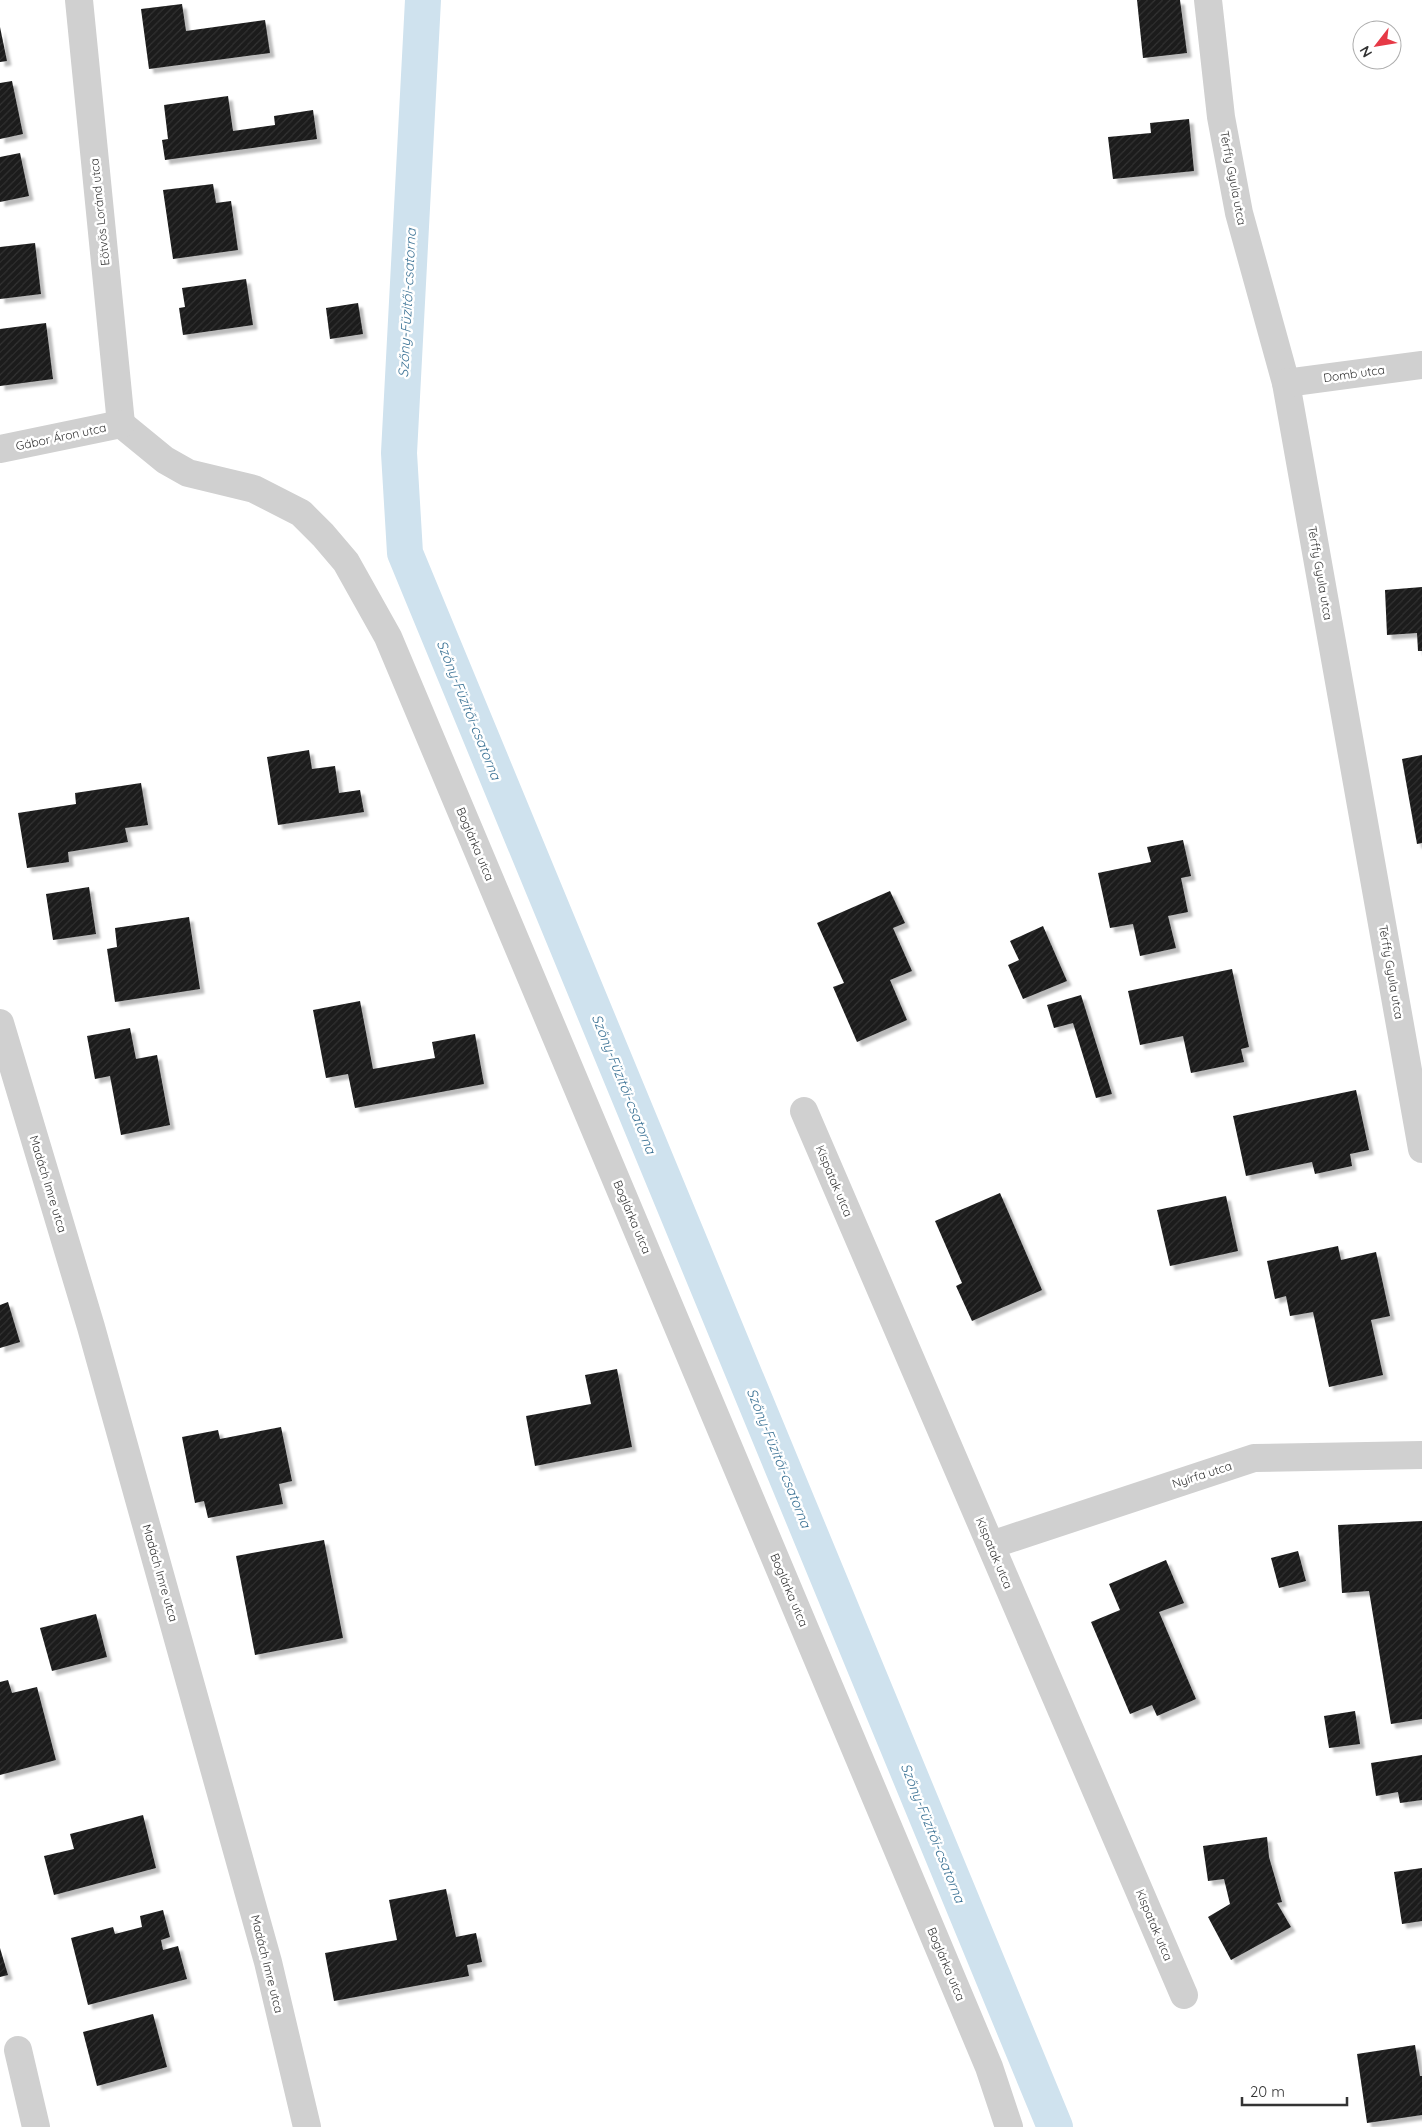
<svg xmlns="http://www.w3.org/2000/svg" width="1422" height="2127" font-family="Quicksand,sans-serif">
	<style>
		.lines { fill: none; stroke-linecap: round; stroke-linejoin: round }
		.canal { stroke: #cfe2ee; stroke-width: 36 }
		.building { fill: url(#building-hatch); filter: url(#shadow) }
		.minor { stroke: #d0d0d0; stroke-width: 28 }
		.labels { text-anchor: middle; stroke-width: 5; stroke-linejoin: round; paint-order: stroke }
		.street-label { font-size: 12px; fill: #333; stroke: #fff }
		.water-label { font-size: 14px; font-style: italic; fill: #3f7597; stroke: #fff }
	</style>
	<defs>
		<pattern id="building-hatch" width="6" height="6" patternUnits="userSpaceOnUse" patternTransform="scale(1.25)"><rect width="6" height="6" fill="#1a1a1a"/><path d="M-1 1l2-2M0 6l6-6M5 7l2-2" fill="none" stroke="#333"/></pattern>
		<filter id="shadow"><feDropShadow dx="4.5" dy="4.5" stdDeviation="1" flood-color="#0004"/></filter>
	</defs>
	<rect width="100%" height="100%" fill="#fff"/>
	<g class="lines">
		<!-- canal -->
		<polyline class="canal" points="423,0 399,453 405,553 1055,2127"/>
	</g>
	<!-- building -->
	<g class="building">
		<polygon points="1137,0 1180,0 1187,53 1143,58"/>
		<polygon points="182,4 186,31 265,20 270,53 149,69 141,9"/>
		<polygon points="0,27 7,61 0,62"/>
		<polygon points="12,81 23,134 0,139 0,83"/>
		<polygon points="228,96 233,131 275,125 274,116 313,110 317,139 165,160 162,140 168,139 164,105"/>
		<polygon points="1189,119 1194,171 1113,179 1108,137 1151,133 1150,123"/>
		<polygon points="20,153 29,196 0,202 0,157"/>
		<polygon points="213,184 216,203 231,201 238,250 173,259 163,190"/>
		<polygon points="35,243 41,294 0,299 0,247"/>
		<polygon points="246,279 253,325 183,335 179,308 185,307 182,288"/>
		<polygon points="358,303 363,334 330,339 326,308"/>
		<polygon points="46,323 53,379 0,386 0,329"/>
		<polygon points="1422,587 1422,651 1418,651 1417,633 1387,635 1385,590"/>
		<polygon points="309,750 312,769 335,766 339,793 360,790 364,812 278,825 267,757"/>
		<polygon points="1422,755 1422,843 1417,844 1402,759"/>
		<polygon points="141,783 148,825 125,828 128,842 68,852 69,862 27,868 18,813 76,804 75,793"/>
		<polygon points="1183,840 1191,876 1181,878 1188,912 1168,916 1176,948 1140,956 1133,924 1110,928 1098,873 1151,862 1147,847"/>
		<polygon points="89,887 96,934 53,940 46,894"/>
		<polygon points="890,891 905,923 893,928 912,971 890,980 907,1020 857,1042 833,987 844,983 817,923"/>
		<polygon points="189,917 200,989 115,1002 107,949 117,947 115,928"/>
		<polygon points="1043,926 1067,981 1023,999 1008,965 1019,960 1010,941"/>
		<polygon points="1232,969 1249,1047 1241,1049 1244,1062 1191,1073 1183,1036 1140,1045 1128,991"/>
		<polygon points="1081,995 1112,1094 1096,1098 1073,1023 1054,1028 1047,1005"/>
		<polygon points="360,1001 373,1069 435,1058 432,1042 475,1034 484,1084 355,1108 348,1074 326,1078 313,1010"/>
		<polygon points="130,1028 136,1059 157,1055 170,1125 121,1135 110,1076 95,1079 87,1036"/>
		<polygon points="1356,1090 1369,1150 1350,1154 1352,1166 1315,1174 1312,1162 1246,1176 1233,1116"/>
		<polygon points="1000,1193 1042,1290 972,1321 956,1286 962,1283 935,1221"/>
		<polygon points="1226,1196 1238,1251 1170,1266 1157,1210"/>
		<polygon points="1338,1246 1341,1260 1376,1252 1390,1316 1371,1320 1383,1375 1329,1387 1313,1312 1290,1316 1286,1296 1275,1299 1267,1261"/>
		<polygon points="8,1302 20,1342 0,1348 0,1305"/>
		<polygon points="617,1369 632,1447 535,1466 526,1416 591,1404 585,1375"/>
		<polygon points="281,1427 292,1481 279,1484 283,1504 208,1518 204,1501 195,1503 182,1437 218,1430 220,1439"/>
		<polygon points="1422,1521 1422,1719 1391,1724 1369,1591 1342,1593 1338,1525"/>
		<polygon points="324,1540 343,1638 255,1655 236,1556"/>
		<polygon points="1298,1551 1306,1581 1279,1588 1271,1558"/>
		<polygon points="1166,1560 1184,1603 1159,1612 1196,1699 1157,1716 1152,1705 1130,1714 1091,1622 1120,1610 1109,1584"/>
		<polygon points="96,1614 107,1657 52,1671 40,1628"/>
		<polygon points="8,1680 12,1693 37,1687 56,1760 0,1775 0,1682"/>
		<polygon points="1355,1711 1360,1744 1329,1748 1324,1716"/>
		<polygon points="1422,1755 1422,1800 1400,1803 1398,1792 1376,1796 1371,1763"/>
		<polygon points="143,1815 156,1868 54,1895 44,1856 74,1849 70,1834"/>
		<polygon points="1267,1837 1269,1857 1282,1902 1277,1903 1291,1927 1231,1960 1208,1917 1230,1904 1224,1879 1208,1881 1203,1846"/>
		<polygon points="1422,1868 1422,1921 1402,1924 1394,1872"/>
		<polygon points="446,1889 456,1937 476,1933 482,1962 467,1965 469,1976 334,2001 325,1953 397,1940 389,1900"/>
		<polygon points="163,1910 170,1937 161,1940 163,1950 178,1946 187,1979 88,2005 71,1938 113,1927 115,1934 142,1927 140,1916"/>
		<polygon points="0,1948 8,1975 0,1977"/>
		<polygon points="153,2014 167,2067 97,2086 83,2032"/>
		<polygon points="1415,2045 1420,2076 1422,2076 1422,2115 1367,2123 1357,2054"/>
	</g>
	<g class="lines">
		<!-- minor -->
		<g class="minor">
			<polyline points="79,0 121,424"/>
			<polyline points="1208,0 1221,117 1239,213 1286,383 1422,1149"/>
			<polyline points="1286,383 1422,365"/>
			<polyline points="121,424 165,460 188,473 254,489 301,513 323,535 346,562 388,637 989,2067 1009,2127"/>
			<polyline points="0,449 121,424"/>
			<polyline points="0,1023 91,1327 268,1962 307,2127"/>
			<polyline points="804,1111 1184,1995"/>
			<polyline points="991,1545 1254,1458 1422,1455"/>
			<polyline points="18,2050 36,2127"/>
		</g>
	</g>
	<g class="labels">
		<!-- street labels -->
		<g class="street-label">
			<text transform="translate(1233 178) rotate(79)" y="4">Térffy Gyula utca</text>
			<text transform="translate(100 212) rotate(-96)" y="4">Eötvös Loránd utca</text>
			<text transform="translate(1354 374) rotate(-8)" y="4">Domb utca</text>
			<text transform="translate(61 437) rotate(-12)" y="4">Gábor Áron utca</text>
			<text transform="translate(1320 573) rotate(80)" y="4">Térffy Gyula utca</text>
			<text transform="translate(475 844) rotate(67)" y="4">Boglárka utca</text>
			<text transform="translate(1391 972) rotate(80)" y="4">Térffy Gyula utca</text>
			<text transform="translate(834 1181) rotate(67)" y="4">Kispatak utca</text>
			<text transform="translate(48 1184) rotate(73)" y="4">Madách Imre utca</text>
			<text transform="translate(632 1217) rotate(67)" y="4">Boglárka utca</text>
			<text transform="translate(1202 1475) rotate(-18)" y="4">Nyírfa utca</text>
			<text transform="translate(994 1553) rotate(67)" y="4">Kispatak utca</text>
			<text transform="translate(160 1573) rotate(74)" y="4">Madách Imre utca</text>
			<text transform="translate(789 1590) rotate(67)" y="4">Boglárka utca</text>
			<text transform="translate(1154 1925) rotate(67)" y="4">Kispatak utca</text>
			<text transform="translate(267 1964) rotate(76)" y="4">Madách Imre utca</text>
			<text transform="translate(946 1964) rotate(67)" y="4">Boglárka utca</text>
		</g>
		<!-- water labels -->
		<g class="water-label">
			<text transform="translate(407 303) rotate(-87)" y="5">Szőny-Füzitői-csatorna</text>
			<text transform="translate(469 710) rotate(68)" y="5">Szőny-Füzitői-csatorna</text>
			<text transform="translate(624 1084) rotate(68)" y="5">Szőny-Füzitői-csatorna</text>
			<text transform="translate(779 1458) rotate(68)" y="5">Szőny-Füzitői-csatorna</text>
			<text transform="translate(933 1833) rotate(68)" y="5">Szőny-Füzitői-csatorna</text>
		</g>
	</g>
	<!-- north arrow -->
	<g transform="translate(1377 45) rotate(239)"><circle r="24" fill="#ffffff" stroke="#adadad"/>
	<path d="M0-4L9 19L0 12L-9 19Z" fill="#e63946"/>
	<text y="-8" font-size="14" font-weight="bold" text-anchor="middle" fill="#333333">N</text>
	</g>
	<!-- scale -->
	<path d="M1242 2097v8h105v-8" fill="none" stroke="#333333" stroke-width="2.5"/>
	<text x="1250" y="2097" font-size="15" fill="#333333" stroke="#ffffff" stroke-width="4" paint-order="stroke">20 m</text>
</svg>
